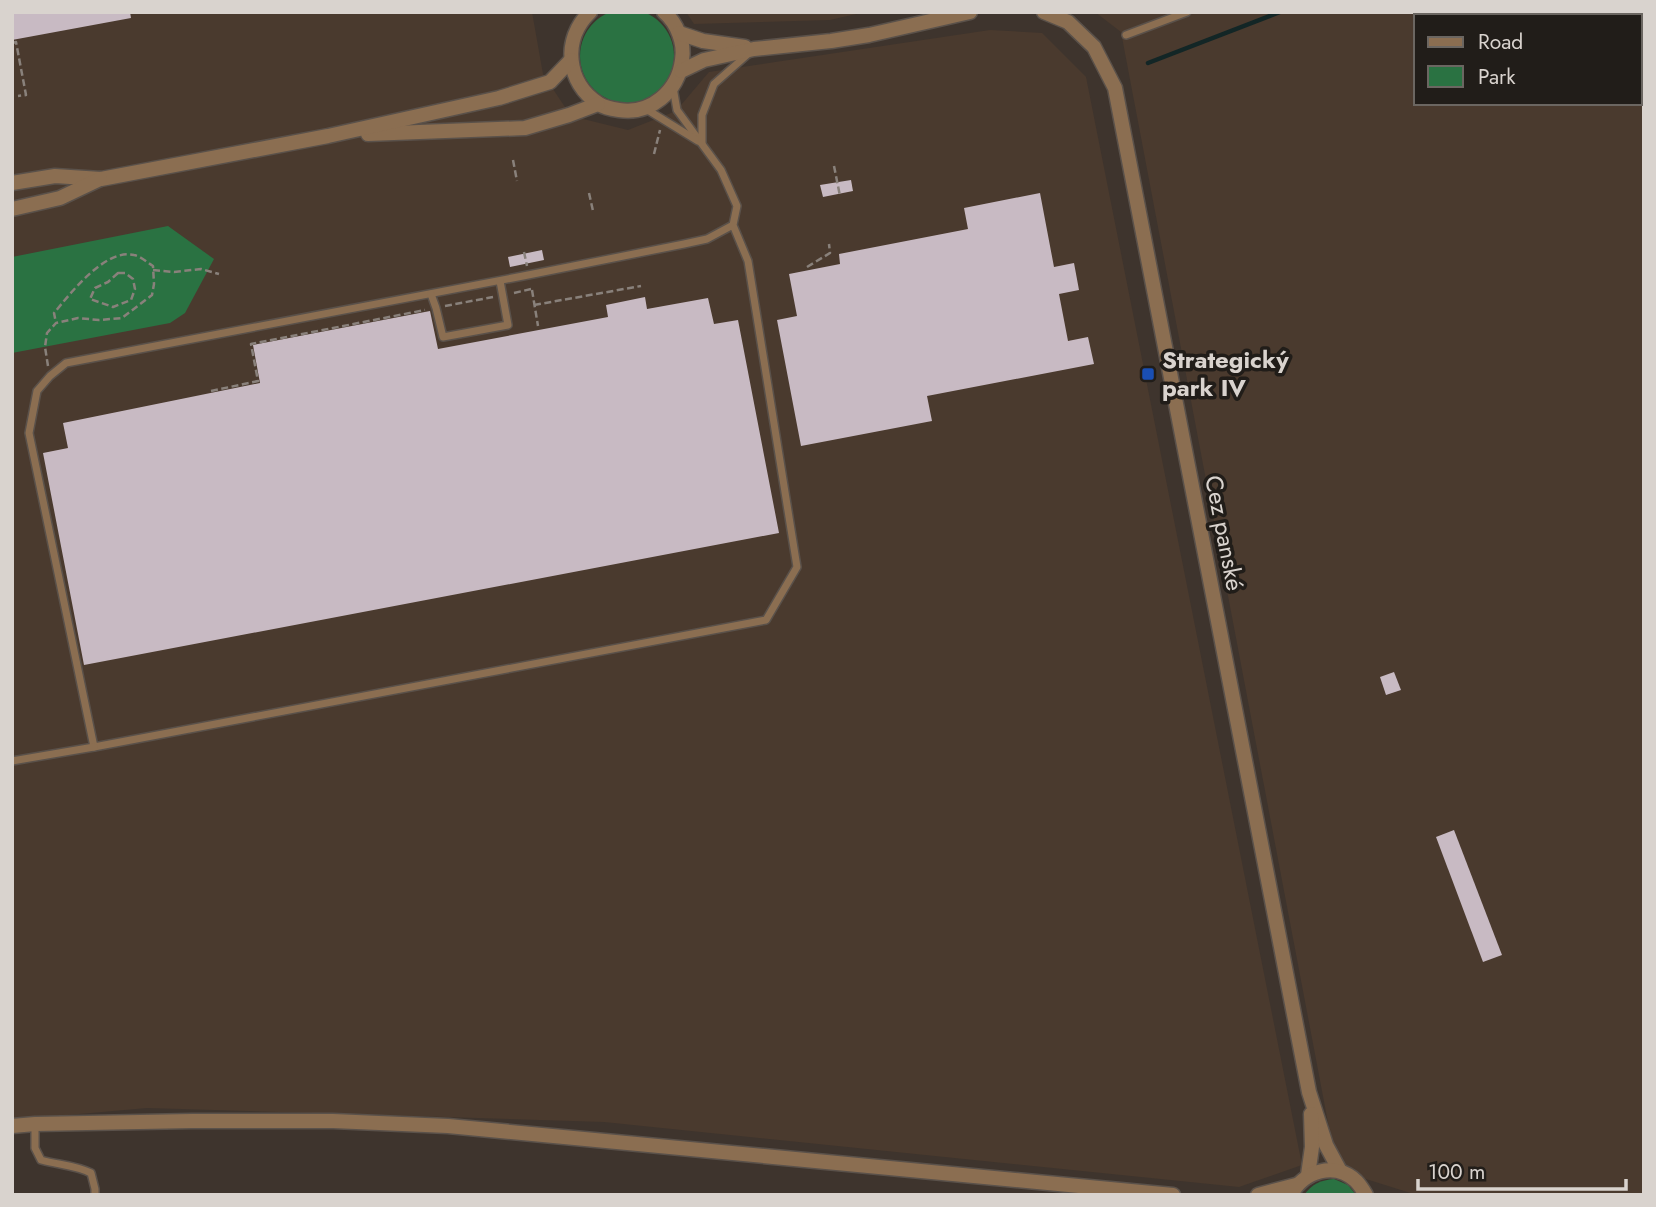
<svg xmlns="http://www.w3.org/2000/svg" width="1656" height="1207" font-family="Jost,sans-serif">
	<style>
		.built { fill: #4a3a2e; fill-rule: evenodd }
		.green { fill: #2a7242 }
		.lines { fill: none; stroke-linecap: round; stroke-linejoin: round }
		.stream { stroke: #132626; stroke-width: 4.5 }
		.building { fill: #c8bac3 }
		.lane-casing { stroke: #5a514a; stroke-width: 10 }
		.street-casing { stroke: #5a514a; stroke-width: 17 }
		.path { stroke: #89817b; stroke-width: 2.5; stroke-dasharray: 7 3.5; stroke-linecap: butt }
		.lane { stroke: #8b6e51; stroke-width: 7 }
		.street { stroke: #8b6e51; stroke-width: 14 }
		.transit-dot { fill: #1a4fb4; stroke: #211d19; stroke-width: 2.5 }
		.labels { text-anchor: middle; stroke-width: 7; stroke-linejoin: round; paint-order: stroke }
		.poi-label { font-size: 24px; font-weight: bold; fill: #d9d3ce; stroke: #211d19; text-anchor: start }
		.street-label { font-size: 24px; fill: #d9d3ce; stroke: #211d19 }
	</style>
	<rect width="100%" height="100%" fill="#3e342d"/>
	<!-- built -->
	<g class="built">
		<polygon points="12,12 532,12 543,74 571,116 628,130 676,111 709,72 990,30 1042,33 1086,77 1302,1165 1239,1187 604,1122 147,1108 12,1120"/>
		<polygon points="686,12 865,12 830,20 694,24"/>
		<path d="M1095,12H1644V1195H1417L1337,1170L1121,32ZM1416,16H1640V103H1416Z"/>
	</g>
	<!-- green -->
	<g class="green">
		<circle cx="627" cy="56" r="47"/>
		<polygon points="168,226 214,259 185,313 170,323 12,353 12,257"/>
		<path d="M1334,1179L1348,1185L1356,1195H1304C1312,1184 1321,1180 1334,1179Z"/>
	</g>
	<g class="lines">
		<!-- stream -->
		<polyline class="stream" points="1148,63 1280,12"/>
	</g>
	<!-- building -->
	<g class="building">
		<polygon points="12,12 130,12 131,18 12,40"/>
		<polygon points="851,180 853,191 823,197 820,185"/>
		<polygon points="1040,193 1054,267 1074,263 1079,290 1059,294 1068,341 1088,337 1094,364 927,396 932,421 801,446 777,320 797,316 789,274 840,264 839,254 968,229 964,208"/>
		<polygon points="542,250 544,260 510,267 508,257"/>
		<polygon points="645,297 647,309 708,298 714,324 738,320 779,533 84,665 43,453 68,448 63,423 260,383 253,345 430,311 438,349 608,317 606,305"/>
		<polygon points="1394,672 1401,690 1386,695 1380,677"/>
		<polygon points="1454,830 1502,955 1483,962 1436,837"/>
	</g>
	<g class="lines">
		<defs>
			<g id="lane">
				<polyline points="1126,35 1187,12"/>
				<polyline points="673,87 677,110 721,170 737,206 733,225 748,261 797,567 766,620 94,747 29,433 37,391 50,376 66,363 523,276 684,244 707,239 733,225"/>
				<polyline points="646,109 698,141"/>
				<polyline points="702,143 702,115 714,84 748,54"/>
				<polyline points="431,294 436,308 443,337 508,325 500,281"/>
				<polyline points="12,761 94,747"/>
				<path d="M35,1124V1148L41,1160C59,1165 75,1165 91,1173L95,1189V1195"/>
			</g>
			<g id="street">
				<path d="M590,12C562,39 566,83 599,104C605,108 612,109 619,110C651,115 678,91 682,60C685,43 677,23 664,12"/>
				<polyline points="1044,12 1068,22 1094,47 1115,88 1309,1092 1326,1145 1340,1171"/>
				<polyline points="679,33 703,41 745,47"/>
				<polyline points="681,71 704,60 754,49 831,41 869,35 970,12"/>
				<polyline points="368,134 525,128 569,115 598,104"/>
				<polyline points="12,183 55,176 101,179 328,136 499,98 550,82 571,60"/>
				<polyline points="12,209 60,198 100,179"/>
				<polyline points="12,1126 35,1124 192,1121 333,1121 448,1126 1173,1195"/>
				<polyline points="1308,1175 1312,1147 1311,1114"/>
				<polyline points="1258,1195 1296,1185"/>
				<path d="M1291,1195C1303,1171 1335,1161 1356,1181C1360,1185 1363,1190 1366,1195"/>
			</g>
		</defs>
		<!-- lane casing -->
		<use href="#lane" class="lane-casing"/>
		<!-- street casing -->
		<use href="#street" class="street-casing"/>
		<!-- path -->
		<g class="path">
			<polyline points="12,43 16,42 26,95 18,96"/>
			<polyline points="654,154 660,130"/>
			<polyline points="513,160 517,181"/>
			<polyline points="834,166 840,196"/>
			<polyline points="589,193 593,211"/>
			<polyline points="524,252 527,266"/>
			<polyline points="807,267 830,253 829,244"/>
			<polyline points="153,270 174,272 201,269 219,274"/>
			<polygon points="118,273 125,273 133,279 135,289 131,300 113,307 90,299 95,288 108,282"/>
			<polyline points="532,290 538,326"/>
			<polyline points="514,293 531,289"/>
			<polyline points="534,305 641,286"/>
			<polyline points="445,306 493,297"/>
			<path d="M48,366L45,347L47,333L56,323L78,318L99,320L122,318L152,295L154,284L153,266C148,263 140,256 134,255C105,248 70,294 54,313L56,323"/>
			<polyline points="211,391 258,381 251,344 425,310"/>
		</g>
		<!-- lane -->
		<use href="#lane" class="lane"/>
		<!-- street -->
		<use href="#street" class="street"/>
	</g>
	<!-- markers -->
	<rect class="transit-dot" x="1141" y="367" width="14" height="14" rx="3.5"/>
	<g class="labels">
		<!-- poi labels -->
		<g class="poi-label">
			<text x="1162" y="368">Strategický<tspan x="1162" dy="28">park IV</tspan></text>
		</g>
		<!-- street labels -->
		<g class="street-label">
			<text transform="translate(1224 533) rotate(79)" y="8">Cez panské</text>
		</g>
	</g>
	<!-- border -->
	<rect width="1656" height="1207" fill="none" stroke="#d9d3ce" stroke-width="28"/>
	<!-- legend -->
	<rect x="1414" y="14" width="228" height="91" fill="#211d19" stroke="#6b6661" stroke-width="2"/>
	<rect x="1428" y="37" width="35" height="10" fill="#8b6e51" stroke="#6b6661" stroke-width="2"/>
	<text x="1478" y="49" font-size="21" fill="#d9d3ce">Road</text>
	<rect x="1428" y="66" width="35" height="21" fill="#2a7242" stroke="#6b6661" stroke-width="2"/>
	<text x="1478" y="84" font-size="21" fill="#d9d3ce">Park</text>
	<!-- scale -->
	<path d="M1418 1179v10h208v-10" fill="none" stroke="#d9d3ce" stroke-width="3.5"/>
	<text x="1428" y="1179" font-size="21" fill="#d9d3ce" stroke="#211d19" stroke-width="5" paint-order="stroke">100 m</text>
</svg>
